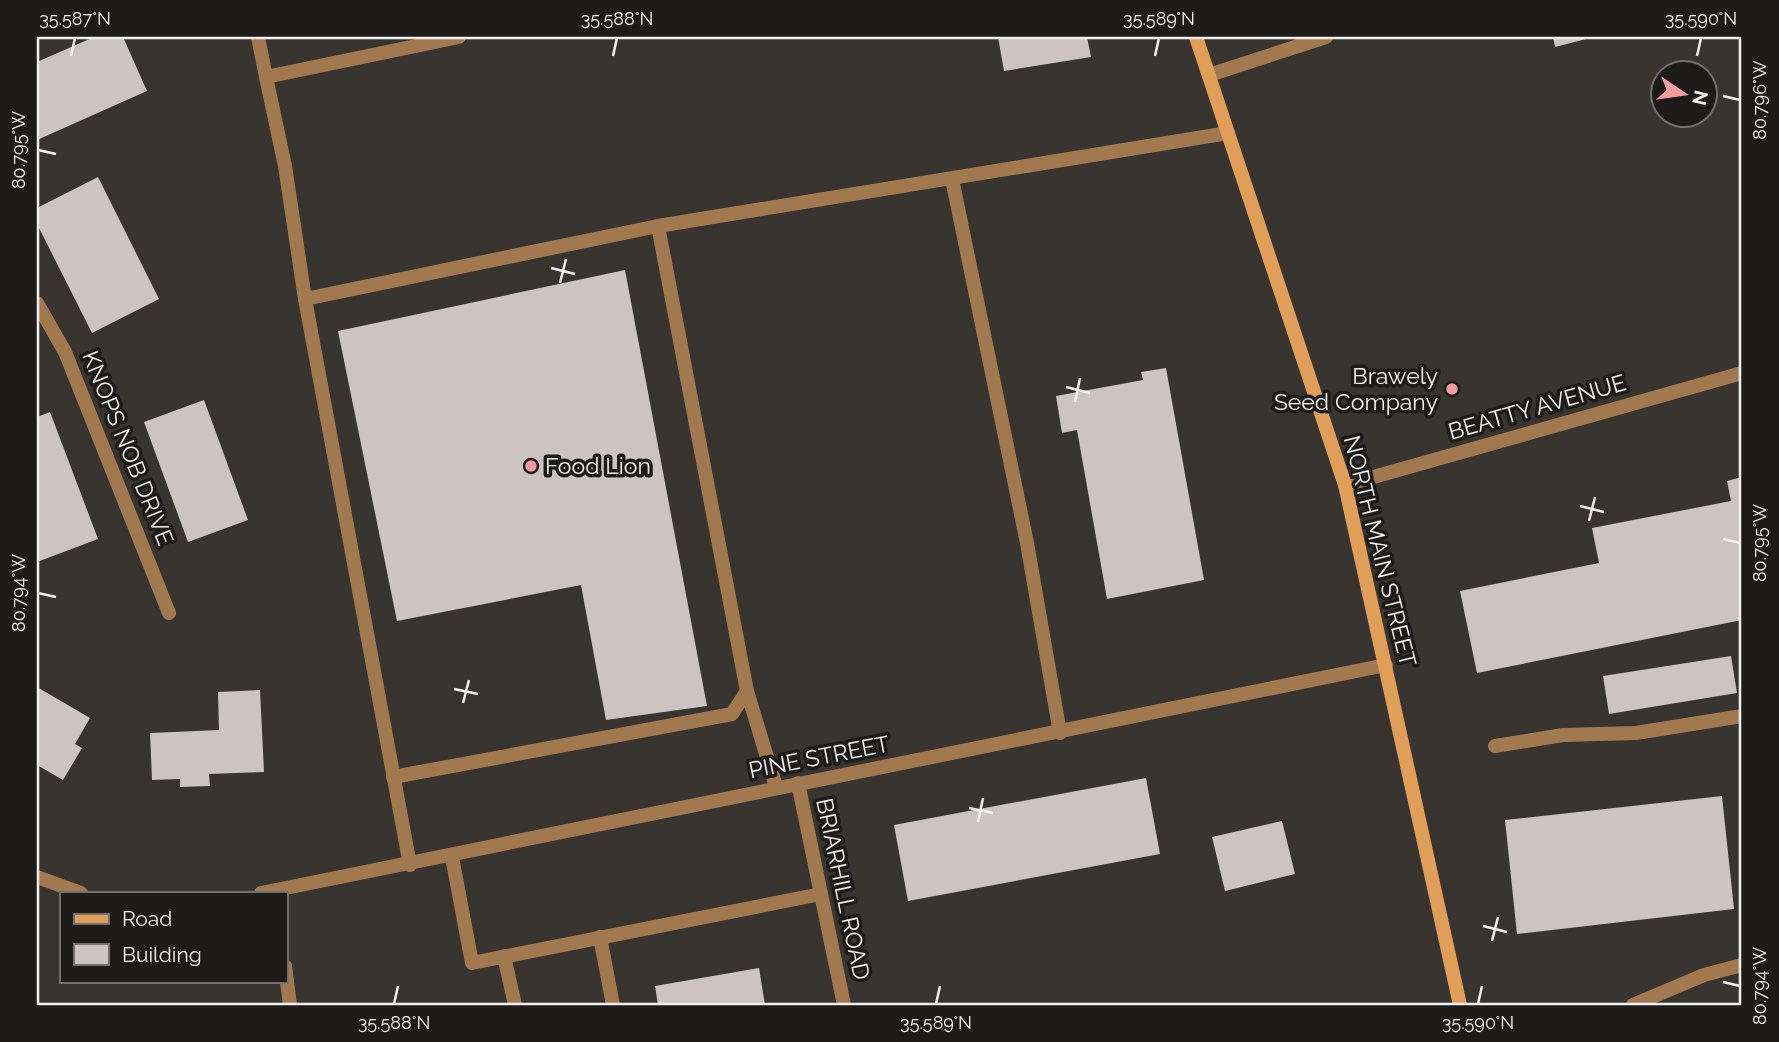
<svg xmlns="http://www.w3.org/2000/svg" width="1779" height="1042" font-family="Raleway,sans-serif">
	<style>
		.building { fill: #cbc4c1 }
		.lines { fill: none; stroke-linecap: round; stroke-linejoin: round }
		.lane { stroke: #a2794f; stroke-width: 14 }
		.street { stroke: #a2794f; stroke-width: 14 }
		.secondary { stroke: #e09e59; stroke-width: 14 }
		.ticks { fill: none; stroke: #f2f0ed; stroke-width: 2.5 }
		.poi-dot { fill: #f59b9b; stroke: #1e1c1a; stroke-width: 2.5 }
		.labels { text-anchor: middle; stroke-width: 7; stroke-linejoin: round; paint-order: stroke }
		.poi-label { font-size: 23px; fill: #f2f0ed; stroke: #1e1c1a; text-anchor: end }
		.street-label { font-size: 23px; fill: #f2f0ed; stroke: #1e1c1a }
		.neatline { fill: none; stroke: #f2f0ed; stroke-width: 2.5 }
		.ticks-label { font-size: 18px; text-anchor: middle; fill: #f2f0ed }
	</style>
	<rect width="100%" height="100%" fill="#383430"/>
	<!-- building -->
	<g class="building">
		<polygon points="94,37 123,37 147,91 37,140 37,62"/>
		<polygon points="998,37 1087,37 1091,57 1004,71"/>
		<polygon points="1553,37 1590,37 1590,38 1555,47"/>
		<polygon points="98,177 159,299 92,333 37,224 37,208"/>
		<polygon points="625,270 707,706 606,720 581,585 397,621 338,331"/>
		<polygon points="1166,368 1204,580 1107,599 1077,430 1062,433 1056,396 1143,380 1141,372"/>
		<polygon points="204,400 248,520 188,542 144,422"/>
		<polygon points="50,412 98,539 37,562 37,417"/>
		<polygon points="1742,477 1742,620 1477,673 1460,591 1599,563 1592,528 1731,501 1727,481"/>
		<polygon points="1731,656 1737,693 1609,714 1603,676"/>
		<polygon points="37,687 90,718 75,744 82,748 63,780 37,765"/>
		<polygon points="260,690 264,772 209,774 210,786 180,787 180,779 152,780 150,733 219,730 218,692"/>
		<polygon points="1146,778 1160,854 908,901 894,825"/>
		<polygon points="1722,796 1734,909 1517,934 1505,820"/>
		<polygon points="1282,821 1295,874 1225,891 1212,837"/>
		<polygon points="759,968 765,1005 658,1005 655,986"/>
	</g>
	<g class="lines">
		<!-- lane -->
		<g class="lane">
			<polyline points="258,37 266,77 459,37"/>
			<polyline points="1209,75 1326,37"/>
			<polyline points="266,77 285,166 305,299 658,226 1228,133"/>
			<polyline points="952,179 1027,543 1060,733"/>
			<polyline points="658,226 747,691 776,787"/>
			<polyline points="305,299 410,865"/>
			<polyline points="1495,746 1563,735 1636,733 1742,716"/>
			<polyline points="393,777 732,714 747,691"/>
			<polyline points="452,857 472,963 821,894"/>
			<polyline points="600,937 613,1005"/>
			<polyline points="504,956 515,1005"/>
			<polyline points="1633,1005 1704,975 1742,965"/>
		</g>
		<!-- street -->
		<g class="street">
			<polyline points="37,303 65,352 169,613"/>
			<polyline points="1345,485 1742,373"/>
			<polyline points="798,783 844,1005"/>
			<polyline points="37,877 81,893"/>
			<polyline points="261,893 1386,665"/>
			<polyline points="285,966 290,1005"/>
		</g>
		<!-- secondary -->
		<polyline class="secondary" points="1196,37 1345,485 1460,1005"/>
	</g>
	<!-- ticks -->
	<path class="ticks" d="M71,56L75,38M613,56L617,38M1155,56L1159,38M1697,56L1701,38M1723,96L1740,100M38,150L56,154M551,268L575,274M560,283L566,259M1066,387L1090,393M1075,402L1080,378M1580,506L1604,512M1589,521L1595,497M1723,539L1740,543M38,593L56,597M454,689L478,694M463,703L469,680M969,808L993,813M978,822L983,798M1483,926L1507,932M1492,941L1498,917M1723,982L1740,986M394,1004L398,986M936,1004L940,986M1478,1004L1482,986"/>
	<!-- markers -->
	<g class="poi-dot">
		<circle cx="1452" cy="389" r="7"/>
		<circle cx="531" cy="466" r="7"/>
	</g>
	<g class="labels">
		<!-- poi labels -->
		<g class="poi-label">
			<text x="1438" y="384">Brawely<tspan x="1438" dy="26">Seed Company</tspan></text>
			<text x="545" y="474" text-anchor="start">Food Lion</text>
		</g>
		<!-- street labels -->
		<g class="street-label">
			<text transform="translate(1537 407) rotate(-16)" y="8">BEATTY AVENUE</text>
			<text transform="translate(128 448) rotate(68)" y="8">KNOPS NOB DRIVE</text>
			<text transform="translate(1380 551) rotate(76)" y="8">NORTH MAIN STREET</text>
			<text transform="translate(819 757) rotate(-11)" y="8">PINE STREET</text>
			<text transform="translate(843 889) rotate(78)" y="8">BRIARHILL ROAD</text>
		</g>
	</g>
	<!-- border -->
	<rect width="1779" height="1042" fill="none" stroke="#1e1c1a" stroke-width="77"/>
	<!-- legend -->
	<rect x="60" y="892" width="228" height="91" fill="#1e1c1a" stroke="#73716e" stroke-width="2"/>
	<rect x="74" y="914" width="35" height="10" fill="#e09e59" stroke="#73716e" stroke-width="2"/>
	<text x="122" y="926" font-size="21" fill="#f2f0ed">Road</text>
	<rect x="74" y="944" width="35" height="21" fill="#cbc4c1" stroke="#73716e" stroke-width="2"/>
	<text x="122" y="962" font-size="21" fill="#f2f0ed">Building</text>
	<!-- north arrow -->
	<g transform="translate(1684 94) rotate(103)"><circle r="33" fill="#1e1c1a" stroke="#73716e" stroke-width="2"/>
	<path d="M0-5L12 26L0 18L-12 26Z" fill="#f59b9b"/>
	<text y="-10" font-size="19" font-weight="bold" text-anchor="middle" fill="#f2f0ed">N</text>
	</g>
	<rect x="38" y="38" width="1702" height="966" class="neatline"/>
	<g class="ticks-label">
		<text x="75" y="25">35.587°N</text>
		<text x="617" y="25">35.588°N</text>
		<text x="1159" y="25">35.589°N</text>
		<text x="1701" y="25">35.590°N</text>
		<text transform="translate(1760 100) rotate(-90)" y="6">80.796°W</text>
		<text transform="translate(19 150) rotate(-90)" y="6">80.795°W</text>
		<text transform="translate(1760 543) rotate(-90)" y="6">80.795°W</text>
		<text transform="translate(19 593) rotate(-90)" y="6">80.794°W</text>
		<text transform="translate(1760 986) rotate(-90)" y="6">80.794°W</text>
		<text x="394" y="1029">35.588°N</text>
		<text x="936" y="1029">35.589°N</text>
		<text x="1478" y="1029">35.590°N</text>
	</g>
</svg>
